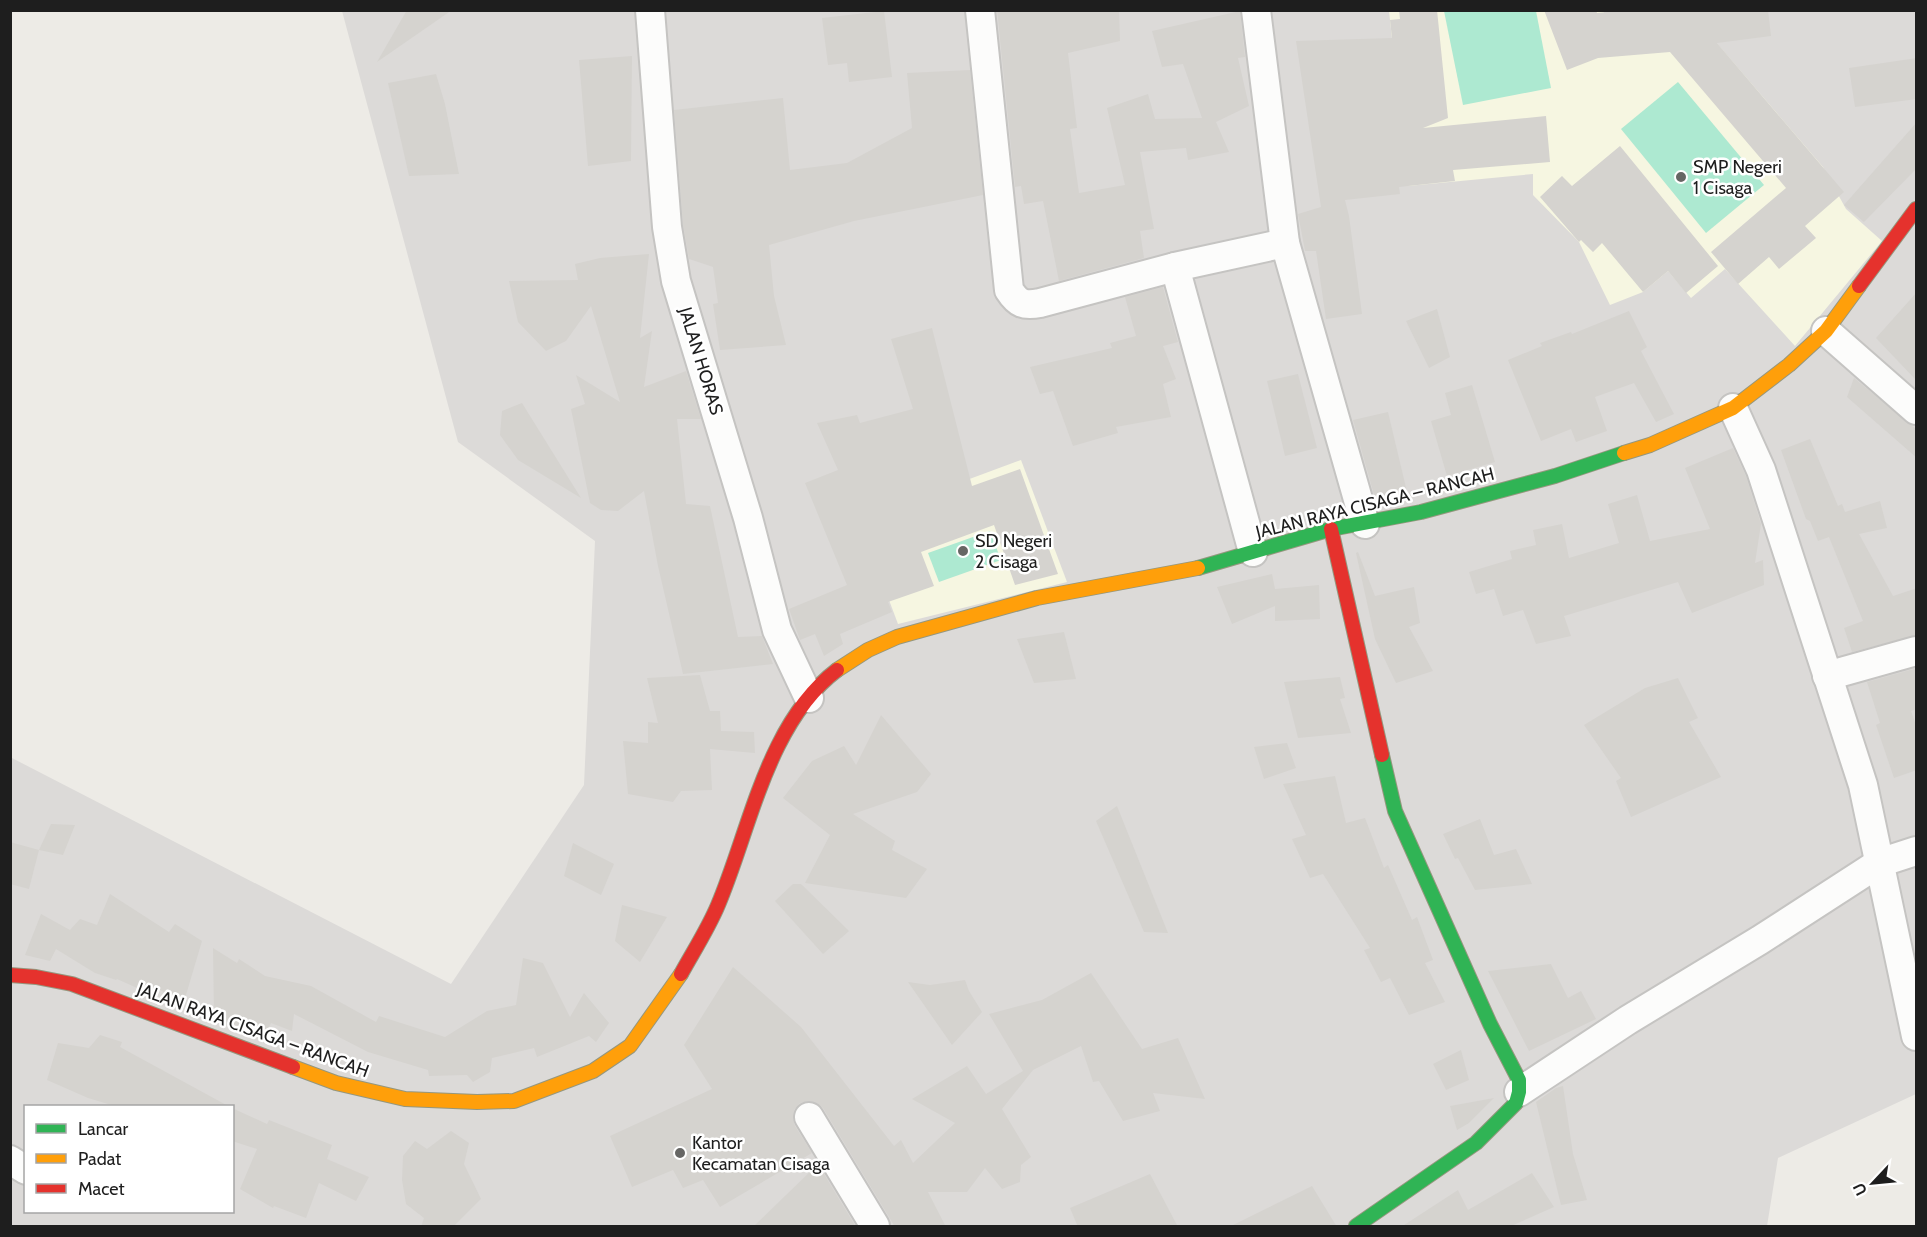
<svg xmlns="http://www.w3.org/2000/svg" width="1927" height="1237" font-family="Cabin,sans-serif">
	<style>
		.residential { fill: #dcdad8; fill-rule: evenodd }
		.education { fill: #f6f6e1 }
		.pitch { fill: #ade9d1 }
		.building { fill: #d5d3cf }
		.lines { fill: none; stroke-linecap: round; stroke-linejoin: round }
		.street-casing { stroke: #c5c4c2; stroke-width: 32 }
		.fast-casing { stroke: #95977e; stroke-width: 16 }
		.slow-casing { stroke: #95977e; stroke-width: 16 }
		.jam-casing { stroke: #95977e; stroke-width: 16 }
		.street { stroke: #fcfcfb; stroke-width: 28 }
		.fast { stroke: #30b455; stroke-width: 14 }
		.slow { stroke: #ff9f0a; stroke-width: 14 }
		.jam { stroke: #e5322d; stroke-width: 14 }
		.poi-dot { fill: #666664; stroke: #fff; stroke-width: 2 }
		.labels { text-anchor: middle; stroke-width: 5; stroke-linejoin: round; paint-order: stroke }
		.poi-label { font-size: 18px; fill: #1e1e1e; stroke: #fff; text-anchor: start }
		.street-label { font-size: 18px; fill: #1e1e1e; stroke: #fff }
	</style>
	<rect width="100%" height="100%" fill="#edebe6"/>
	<!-- residential -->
	<path class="residential" d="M342,11H1916V1094L1778,1158L1767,1226H11L10,757L451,984L584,785L595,541L458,442ZM26,1106H232V1212H26Z"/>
	<!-- education -->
	<g class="education">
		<polygon points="1603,10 1604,13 1715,41 1823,167 1846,209 1882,241 1795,346 1725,269 1691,298 1668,271 1643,292 1610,305 1579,242 1533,195 1533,174 1408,186 1389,11"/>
		<polygon points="1021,460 1067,582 898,624 859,520"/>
	</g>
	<!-- pitch -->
	<g class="pitch">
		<polygon points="1444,11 1536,11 1551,88 1463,105"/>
		<polygon points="1678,82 1764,185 1706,233 1621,129"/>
		<polygon points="990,531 1001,560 939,582 928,553"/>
	</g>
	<!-- building -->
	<g class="building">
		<polygon points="407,10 452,10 377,62"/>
		<polygon points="997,10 1119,10 1120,41 1068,53 1077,128 1070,129 1079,193 1125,185 1107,108 1148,94 1155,119 1202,118 1183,64 1162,67 1152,31 1240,11 1245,57 1238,58 1249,106 1216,122 1229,152 1188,160 1186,148 1140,152 1154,229 1140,231 1144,258 1059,281 1043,201 1024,204 1021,186 1015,187"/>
		<polygon points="1399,10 1437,10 1448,118 1423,128 1546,116 1550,162 1453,170 1455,181 1399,187 1400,194 1345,200 1349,216 1362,314 1326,319 1316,251 1305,251 1298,214 1321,207 1296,41 1392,38 1390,20 1400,19"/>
		<polygon points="1544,10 1596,10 1597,13 1629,10 1768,10 1771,36 1717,43 1844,192 1805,226 1816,238 1779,269 1769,257 1738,284 1711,252 1786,188 1670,52 1598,58 1567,70"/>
		<polygon points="884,11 892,77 849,82 847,63 828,65 822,18"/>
		<polygon points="632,56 631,161 588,166 579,60"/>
		<polygon points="1917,58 1917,99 1855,107 1849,68"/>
		<polygon points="970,70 983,195 854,221 769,245 774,296 786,345 720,350 713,304 718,303 713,267 689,259 683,225 674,110 783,98 790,170 847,163 912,128 907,73"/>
		<polygon points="436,74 445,104 459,174 409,176 388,83"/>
		<polygon points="1917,122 1917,168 1864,222 1844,205"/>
		<polygon points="1620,146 1718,266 1686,293 1668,271 1643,292 1602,243 1593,252 1581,240 1579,242 1540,197 1562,176 1572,186"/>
		<polygon points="649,254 640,338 652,331 644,387 686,371 701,419 677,419 686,504 710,506 738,637 762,636 773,664 683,674 658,566 644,491 618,511 601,510 590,503 571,409 585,404 576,375 620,402 591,306 566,341 546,351 518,322 509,281 578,280 575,264 600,258"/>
		<polygon points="1163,287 1178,342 1163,346 1176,379 1163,384 1171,417 1116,427 1118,433 1073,446 1053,391 1040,394 1030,367 1112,348 1110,343 1136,336 1125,297"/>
		<polygon points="1917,292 1917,381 1876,338"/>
		<polygon points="1437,309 1450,357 1429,368 1406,321"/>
		<polygon points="1629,311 1647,347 1641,351 1674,414 1656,422 1634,383 1595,397 1607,431 1576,442 1571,429 1541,441 1508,360 1542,346 1540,343 1571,332 1572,334"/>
		<polygon points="932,328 972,486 1020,469 1058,574 1015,585 994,525 921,552 934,586 888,602 892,612 840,634 843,644 824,656 815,634 800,640 789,609 847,585 805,483 838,470 817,423 857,415 860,423 913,409 891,339"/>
		<polygon points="1298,374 1317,448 1285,456 1267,381"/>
		<polygon points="1854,378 1917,430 1917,458 1847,397"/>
		<polygon points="1472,385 1495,462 1447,476 1431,421 1451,415 1445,393"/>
		<polygon points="522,403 581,498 518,460 500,435 502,411"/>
		<polygon points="1388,412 1408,496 1376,502 1353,420"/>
		<polygon points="1810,439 1838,506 1842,504 1845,512 1880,501 1887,528 1859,534 1893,596 1917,588 1917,635 1852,652 1844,628 1863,621 1829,537 1818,541 1810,521 1806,519 1781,450"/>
		<polygon points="1733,448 1746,476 1761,524 1755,563 1763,560 1764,585 1692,613 1678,582 1564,616 1571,636 1536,644 1523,610 1503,616 1494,589 1476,594 1469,572 1512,559 1510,551 1536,545 1533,530 1562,524 1569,558 1619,543 1608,504 1637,495 1650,541 1710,529 1685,468"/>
		<polygon points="1358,552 1375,596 1414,587 1420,623 1409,627 1433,671 1396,683 1375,639 1356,553"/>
		<polygon points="1272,574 1275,589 1319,585 1320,619 1275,621 1275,606 1232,624 1217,587"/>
		<polygon points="1064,632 1076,679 1034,683 1017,639"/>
		<polygon points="1917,668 1917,709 1911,711 1917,728 1917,770 1894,778 1876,725 1880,723 1867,682"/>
		<polygon points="700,675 710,711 720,711 721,731 754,732 755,753 710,749 712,790 681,791 673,802 628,794 623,741 648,743 648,722 658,723 647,678"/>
		<polygon points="1340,677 1345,698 1340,699 1351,733 1298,738 1284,682"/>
		<polygon points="1678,678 1698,718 1689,722 1721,777 1631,817 1616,781 1621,778 1584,725 1645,688"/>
		<polygon points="881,715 931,774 917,792 853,814 895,841 892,850 927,869 906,898 805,883 830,835 783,798 812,761 844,746 856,765"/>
		<polygon points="1287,743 1296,768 1264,779 1254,747"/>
		<polygon points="1335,776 1346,823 1365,818 1384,868 1388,865 1412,920 1417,917 1433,960 1425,963 1445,1002 1409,1015 1390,978 1381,982 1364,950 1370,948 1323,874 1310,878 1292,839 1306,835 1283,784"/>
		<polygon points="1117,806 1168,933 1144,932 1096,821"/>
		<polygon points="1480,819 1494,855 1516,849 1532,884 1475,890 1458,858 1455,859 1443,834"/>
		<polygon points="51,824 75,825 63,855 39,850"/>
		<polygon points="10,842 39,850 29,889 10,884"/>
		<polygon points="573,843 614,864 601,895 564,876"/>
		<polygon points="793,884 801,884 849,931 823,954 775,901"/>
		<polygon points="110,894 169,932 175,924 202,941 183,1005 156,987 153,995 117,979 116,980 95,973 56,949 50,961 25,955 41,914 70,930 80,919 97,925"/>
		<polygon points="622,905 667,917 640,962 615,941"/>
		<polygon points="213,948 237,963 239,959 265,976 311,986 376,1022 379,1016 445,1037 487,1011 516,1005 523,958 543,963 570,1017 584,993 609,1023 596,1042 589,1036 537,1057 534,1048 492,1058 490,1072 473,1082 467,1075 429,1076 428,1070 368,1052 294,1014 292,1031 271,1023 265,1035 214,1017"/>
		<polygon points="1551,964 1568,998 1581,991 1596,1019 1529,1051 1488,971"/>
		<polygon points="733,967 801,1027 894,1146 901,1140 913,1163 955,1123 912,1099 967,1066 986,1094 1023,1071 989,1014 1042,1000 1091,973 1142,1049 1178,1038 1205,1099 1153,1093 1160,1111 1123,1121 1099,1081 1093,1082 1081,1046 1033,1070 1002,1109 1031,1157 1021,1165 1020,1182 1002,1189 985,1168 967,1192 928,1192 946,1227 895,1227 823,1108 817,1103 809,1101 800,1103 794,1110 793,1118 795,1126 812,1153 720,1207 703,1180 683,1188 673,1170 632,1187 610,1136 712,1089 684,1045"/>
		<polygon points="965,980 969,991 982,1012 952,1045 908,982 930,985"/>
		<polygon points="100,1035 122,1042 120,1047 230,1107 118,1107 88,1098 47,1080 58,1043 89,1048"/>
		<polygon points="1461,1050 1469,1080 1446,1090 1433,1064"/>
		<polygon points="1563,1086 1573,1154 1587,1200 1561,1205 1536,1102 1556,1088"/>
		<polygon points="1494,1098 1469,1123 1457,1130 1450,1106"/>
		<polygon points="232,1108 267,1124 269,1120 332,1145 327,1159 369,1177 356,1201 319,1183 306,1218 274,1206 273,1208 240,1189 257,1149 232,1141"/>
		<polygon points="451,1131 469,1143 464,1164 481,1199 453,1227 421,1227 424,1218 406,1204 402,1180 403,1156 415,1141 427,1149"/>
		<polygon points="818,1164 856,1227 753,1227"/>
		<polygon points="1532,1173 1554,1207 1509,1227 1401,1227 1458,1190 1468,1210"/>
		<polygon points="1150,1174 1178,1227 1078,1227 1070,1208"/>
		<polygon points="1312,1186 1337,1227 1229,1227"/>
	</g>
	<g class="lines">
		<defs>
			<g id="street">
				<polyline points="650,10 667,227 676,281 748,518 777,630 809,698"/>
				<path d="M980,10L1009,290C1018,304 1024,306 1040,303L1175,267L1285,243"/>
				<polyline points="1256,10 1285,243 1365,524"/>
				<polyline points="1175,267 1253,552"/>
				<polyline points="1826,331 1916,410"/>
				<polyline points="1733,408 1761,470 1863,785 1916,1036"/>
				<polyline points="1827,676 1916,651"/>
				<polyline points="1519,1092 1628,1020 1760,940 1879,863 1916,851"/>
				<polyline points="809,1117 875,1226"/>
				<polyline points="10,1160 26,1170"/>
			</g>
			<g id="fast">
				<polyline points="1198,568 1331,529 1421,512 1555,476 1624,453"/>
				<polyline points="1356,1226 1476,1143 1516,1103 1519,1092 1519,1080 1490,1024 1395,811 1382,755"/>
			</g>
			<g id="slow">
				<polyline points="1624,453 1650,445 1733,408 1789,365 1826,331 1859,286"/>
				<polyline points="837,670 868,650 897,637 1037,598 1198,568"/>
				<polyline points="293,1067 336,1083 405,1099 477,1102 514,1101 593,1071 630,1046 681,974"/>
			</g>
			<g id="jam">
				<polyline points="1859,286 1916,209"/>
				<polyline points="1331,529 1382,755"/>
				<path d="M681,974C693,952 708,929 718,905C750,830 767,723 837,670"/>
				<polyline points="10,975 36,977 72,984 293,1067"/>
			</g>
		</defs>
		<!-- street casing -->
		<use href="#street" class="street-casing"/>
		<!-- fast casing -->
		<use href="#fast" class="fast-casing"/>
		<!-- slow casing -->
		<use href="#slow" class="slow-casing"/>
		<!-- jam casing -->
		<use href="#jam" class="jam-casing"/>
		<!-- street -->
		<use href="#street" class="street"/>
		<!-- fast -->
		<use href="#fast" class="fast"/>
		<!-- slow -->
		<use href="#slow" class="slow"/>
		<!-- jam -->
		<use href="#jam" class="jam"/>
	</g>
	<!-- markers -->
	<g class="poi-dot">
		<circle cx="1681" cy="177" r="6"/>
		<circle cx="963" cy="551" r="6"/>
		<circle cx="680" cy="1153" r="6"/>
	</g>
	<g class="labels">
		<!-- poi labels -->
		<g class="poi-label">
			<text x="1693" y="173">SMP Negeri<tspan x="1693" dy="21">1 Cisaga</tspan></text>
			<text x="975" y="547">SD Negeri<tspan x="975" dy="21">2 Cisaga</tspan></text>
			<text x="692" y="1149">Kantor<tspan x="692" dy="21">Kecamatan Cisaga</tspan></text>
		</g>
		<!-- street labels -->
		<g class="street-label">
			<text transform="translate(701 361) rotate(73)" y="6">JALAN HORAS</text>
			<text transform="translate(1375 503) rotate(-14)" y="6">JALAN RAYA CISAGA – RANCAH</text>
			<text transform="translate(253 1030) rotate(20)" y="6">JALAN RAYA CISAGA – RANCAH</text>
		</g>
	</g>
	<!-- border -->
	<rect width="1927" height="1237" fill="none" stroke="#1e1e1e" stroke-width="24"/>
	<!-- legend -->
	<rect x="24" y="1105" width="210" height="108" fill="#ffffff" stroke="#a5a5a5" stroke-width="1.5"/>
	<rect x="36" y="1124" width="30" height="9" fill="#30b455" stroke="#a5a5a5" stroke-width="1.5"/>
	<text x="78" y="1135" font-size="18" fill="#1e1e1e">Lancar</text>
	<rect x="36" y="1154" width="30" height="9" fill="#ff9f0a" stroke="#a5a5a5" stroke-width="1.5"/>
	<text x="78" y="1165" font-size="18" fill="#1e1e1e">Padat</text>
	<rect x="36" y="1184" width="30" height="9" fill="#e5322d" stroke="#a5a5a5" stroke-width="1.5"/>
	<text x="78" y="1195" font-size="18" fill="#1e1e1e">Macet</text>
	<!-- north arrow -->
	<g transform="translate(1873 1183) rotate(244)" stroke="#ffffff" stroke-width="4.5" paint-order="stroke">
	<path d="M0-4.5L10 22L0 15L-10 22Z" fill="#1e1e1e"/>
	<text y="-9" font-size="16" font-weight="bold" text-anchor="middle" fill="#1e1e1e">U</text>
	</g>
</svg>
